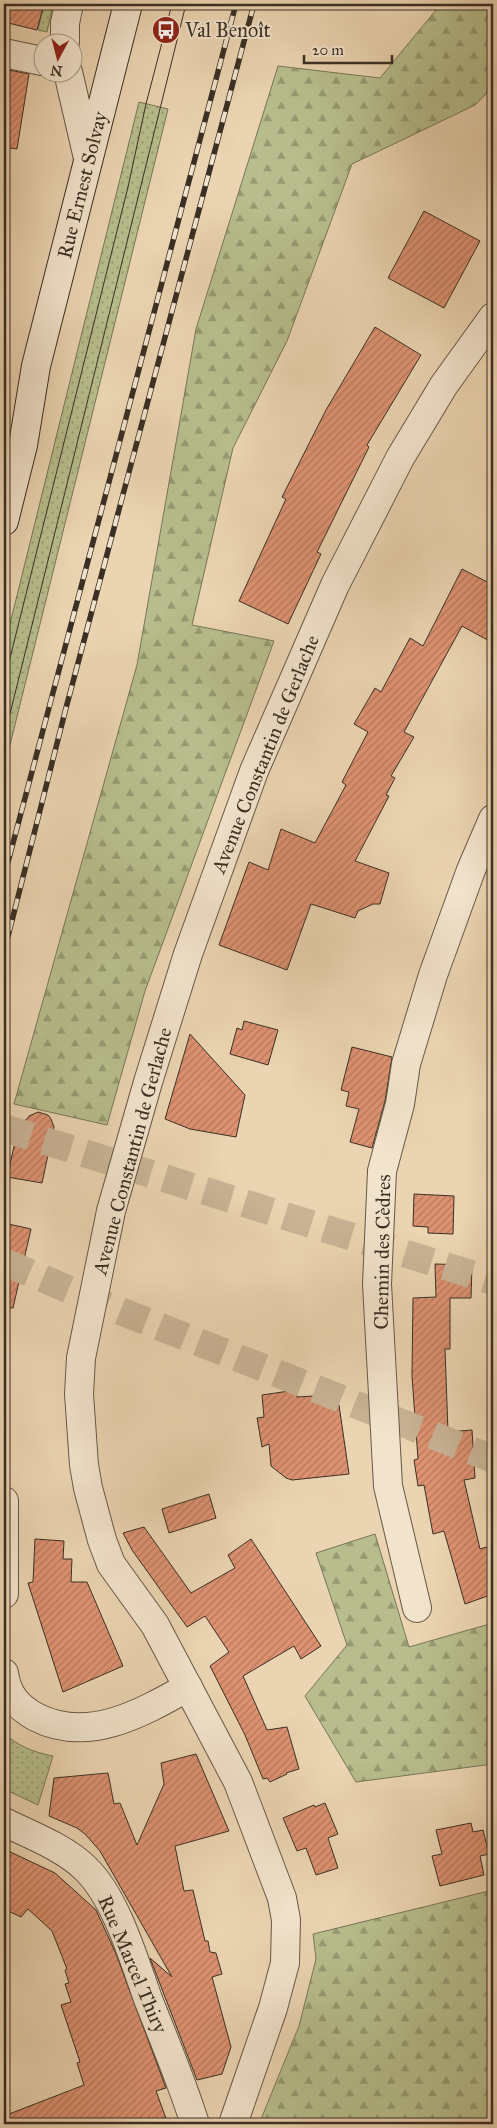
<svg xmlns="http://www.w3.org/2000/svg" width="497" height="2128" font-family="'IM FELL Great Primer',serif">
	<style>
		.grass { fill: url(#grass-dots); stroke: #787658 }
		.forest { fill: url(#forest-firs); stroke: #787658 }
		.building { fill: url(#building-hatch); stroke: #3a2f24 }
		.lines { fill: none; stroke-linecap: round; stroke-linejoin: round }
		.highway-tunnel { stroke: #c8b395; stroke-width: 28; stroke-dasharray: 28 14; stroke-linecap: butt }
		.street-casing { stroke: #665847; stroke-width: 30 }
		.secondary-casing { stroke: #3a2f24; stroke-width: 30 }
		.street { stroke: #f2e3cc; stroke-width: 28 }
		.secondary { stroke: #f2e3cc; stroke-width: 28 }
		.tram { stroke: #3a2f24; stroke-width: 1 }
		.rail-casing { stroke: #3a2f24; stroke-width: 5.5 }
		.rail { stroke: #f2e3cc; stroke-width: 4; stroke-dasharray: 11; stroke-linecap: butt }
		.labels { text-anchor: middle; stroke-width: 4; stroke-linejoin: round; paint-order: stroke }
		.poi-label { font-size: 20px; fill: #3a2f24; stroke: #f2e3cc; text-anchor: start }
		.street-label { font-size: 20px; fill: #3a2f24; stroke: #f2e3cc }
	</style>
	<defs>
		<pattern id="grass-dots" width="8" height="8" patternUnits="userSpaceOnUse" patternTransform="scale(1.25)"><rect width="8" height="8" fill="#b7bd8c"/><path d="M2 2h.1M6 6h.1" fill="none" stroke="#969a72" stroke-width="1.8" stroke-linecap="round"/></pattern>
		<pattern id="forest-firs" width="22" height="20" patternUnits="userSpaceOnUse" patternTransform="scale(1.25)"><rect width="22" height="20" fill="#b7bd8c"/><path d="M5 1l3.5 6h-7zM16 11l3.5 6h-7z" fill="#969a72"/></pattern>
		<pattern id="building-hatch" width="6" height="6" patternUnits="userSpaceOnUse" patternTransform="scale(1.25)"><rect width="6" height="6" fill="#de9271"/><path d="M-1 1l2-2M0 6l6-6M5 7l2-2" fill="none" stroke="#b5785d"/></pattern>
	</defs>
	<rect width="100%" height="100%" fill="#ebd4b1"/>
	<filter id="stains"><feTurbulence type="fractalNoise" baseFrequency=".004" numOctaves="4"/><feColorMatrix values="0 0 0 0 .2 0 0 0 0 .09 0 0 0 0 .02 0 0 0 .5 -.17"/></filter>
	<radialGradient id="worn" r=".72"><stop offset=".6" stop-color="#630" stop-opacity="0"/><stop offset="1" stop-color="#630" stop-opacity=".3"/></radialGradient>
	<!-- grass -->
	<g class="grass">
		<polygon points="44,4 53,4 47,32 38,30"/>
		<polygon points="139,102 168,109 4,769 4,648"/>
		<path d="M4,1733C16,1745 35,1753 53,1756L38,1805L4,1789Z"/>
	</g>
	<!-- forest -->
	<g class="forest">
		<polygon points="441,4 493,4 493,87 475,105 352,164 287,341 233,448 192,625 274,641 145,991 107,1125 14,1104 137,665 196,329 278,66 380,78"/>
		<polygon points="375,1534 409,1647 493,1623 493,1764 356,1782 305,1696 347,1645 316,1553"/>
		<polygon points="493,1890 493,2124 259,2124 299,2026 316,1959 313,1934"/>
	</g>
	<!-- building -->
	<g class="building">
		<polygon points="4,4 44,4 37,30 4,22"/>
		<polygon points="4,69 29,74 17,149 4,147"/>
		<polygon points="424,211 480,241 444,308 388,278"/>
		<polygon points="375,327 421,355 367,445 369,447 317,552 321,554 288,624 239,601 286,499 282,497 326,410"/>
		<polygon points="462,569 493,585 493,643 462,626 404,732 414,737 391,776 395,778 386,795 389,796 355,861 389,873 380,904 373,904 358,911 355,918 311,904 287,970 219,945 249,862 268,870 281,829 315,843 346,785 342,782 368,732 354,724 375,688 381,692 410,638 423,646"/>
		<polygon points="244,1021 278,1030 268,1065 230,1054 237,1028 242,1030"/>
		<polygon points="190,1034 245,1095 236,1137 190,1129 165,1119"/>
		<polygon points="352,1047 392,1057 385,1101 372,1148 350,1142 359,1109 346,1106 349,1092 341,1090"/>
		<polygon points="38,1112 48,1115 51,1119 54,1127 42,1183 7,1177 18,1129 29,1116"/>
		<polygon points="414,1194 454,1196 453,1234 428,1233 428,1227 413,1226"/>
		<polygon points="4,1223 31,1229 13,1308 4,1307"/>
		<polygon points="435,1264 472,1265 471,1298 450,1298 450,1349 445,1349 448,1432 472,1430 475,1478 464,1480 480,1549 493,1545 493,1594 465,1604 444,1531 433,1534 424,1485 418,1486 414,1460 418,1459 412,1376 413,1298 436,1297"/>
		<polygon points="296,1390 297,1397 313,1396 314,1402 330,1400 339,1405 349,1474 292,1480 286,1478 271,1466 269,1444 262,1447 257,1418 264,1417 262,1395"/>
		<polygon points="209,1494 216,1518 169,1533 162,1509"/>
		<polygon points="144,1527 191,1593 235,1568 228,1555 251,1539 321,1646 301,1659 294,1646 243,1676 267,1730 287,1727 299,1769 286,1773 287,1774 270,1782 267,1778 263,1779 245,1735 210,1666 229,1652 205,1616 187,1627 132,1550 123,1533"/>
		<polygon points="35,1539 64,1541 63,1559 72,1559 71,1582 87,1582 123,1666 63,1692 28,1583 33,1582"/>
		<polygon points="196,1754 229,1831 175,1846 184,1891 193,1890 205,1941 208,1941 210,1952 216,1953 222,1974 212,1977 231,2047 222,2074 197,2080 150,1958 172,1977 100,1851 85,1834 77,1828 49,1816 54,1778 108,1773 114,1804 120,1803 137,1845 164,1784 161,1763"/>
		<polygon points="325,1803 338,1834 328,1838 338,1868 316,1875 306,1848 297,1851 283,1818 314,1805 315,1807"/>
		<polygon points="471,1823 473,1832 483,1830 489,1854 480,1856 484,1875 440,1886 432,1856 442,1854 436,1830"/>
		<polygon points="4,1849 55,1873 96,1910 116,1954 166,2088 156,2091 168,2124 4,2124 4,2116 84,2085 77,2063 80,2062 61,2005 71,2002 65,1984 69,1983 65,1970 67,1969 52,1931 28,1909 21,1917 4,1909"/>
	</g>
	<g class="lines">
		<!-- highway-tunnel -->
		<g class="highway-tunnel">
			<polyline points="4,1128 493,1281"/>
			<polyline points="4,1262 115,1309 493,1459"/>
		</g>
		<defs>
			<g id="street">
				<polyline points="65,42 65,23 69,4"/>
				<polyline points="4,53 42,61"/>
				<polyline points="68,72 88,158"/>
				<polyline points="4,1501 4,1594"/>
				<polyline points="417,1608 388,1486 377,1284 382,1171 400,1104 406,1064 433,975 471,870 493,819"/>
				<path d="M4,1673C7,1694 17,1707 36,1717C88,1744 142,1713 188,1687"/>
				<path d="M4,1822C31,1835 65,1848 86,1869C116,1898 134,1960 148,1999C164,2040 182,2082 195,2124"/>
				<polyline points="233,2124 273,2008 285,1963 286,1920 282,1898 238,1782 155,1625 111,1564 102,1540 88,1488 84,1465 79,1394 81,1358 111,1211 148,1082 188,954 254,771 335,585 400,458 444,385 493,317"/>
			</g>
			<polyline id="secondary" points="4,521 23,445 36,366 128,4"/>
		</defs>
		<!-- street casing -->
		<use href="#street" class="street-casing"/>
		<!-- secondary casing -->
		<use href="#secondary" class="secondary-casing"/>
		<!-- street -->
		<use href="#street" class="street"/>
		<!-- secondary -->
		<use href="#secondary" class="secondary"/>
		<!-- tram -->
		<g class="tram">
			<polyline points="4,682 128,187 146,104 172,4"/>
			<polyline points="4,738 186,4"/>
		</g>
		<defs>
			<g id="rail">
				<polyline points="4,877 236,4"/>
				<polyline points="4,952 66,708 254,4"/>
			</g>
		</defs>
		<!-- rail casing -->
		<use href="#rail" class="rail-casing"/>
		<!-- rail -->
		<use href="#rail" class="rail"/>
	</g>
	<!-- icons -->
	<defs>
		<symbol id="bus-disc" viewBox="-11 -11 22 22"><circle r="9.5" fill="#8f2418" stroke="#f2e3cc"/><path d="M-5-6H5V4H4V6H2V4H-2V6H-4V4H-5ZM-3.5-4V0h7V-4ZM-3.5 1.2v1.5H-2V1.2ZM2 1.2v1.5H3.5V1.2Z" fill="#fff"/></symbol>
	</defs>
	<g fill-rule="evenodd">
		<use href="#bus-disc" x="150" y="14" width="32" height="32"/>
	</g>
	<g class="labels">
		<!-- poi labels -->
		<g class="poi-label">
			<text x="185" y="37">Val Benoît</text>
		</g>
		<!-- street labels -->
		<g class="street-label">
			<text transform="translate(82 185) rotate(-76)" y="7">Rue Ernest Solvay</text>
			<text transform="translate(265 754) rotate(-68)" y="7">Avenue Constantin de Gerlache</text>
			<text transform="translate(132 1151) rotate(-75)" y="7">Avenue Constantin de Gerlache</text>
			<text transform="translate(382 1252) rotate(-89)" y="7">Chemin des Cèdres</text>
			<text transform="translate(133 1964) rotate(67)" y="7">Rue Marcel Thiry</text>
		</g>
	</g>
	<!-- margin -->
	<rect width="497" height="2128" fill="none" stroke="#ebd4b1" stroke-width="20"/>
	<rect x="5" y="5" width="487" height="2118" fill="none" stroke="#3a2f24" stroke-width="2.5"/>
	<rect x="10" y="10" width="477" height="2108" fill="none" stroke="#3a2f24"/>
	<!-- north arrow -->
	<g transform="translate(58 58) rotate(187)"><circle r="24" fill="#f2e3cc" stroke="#a89b89"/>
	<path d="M0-4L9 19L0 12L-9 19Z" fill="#8f2418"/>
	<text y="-8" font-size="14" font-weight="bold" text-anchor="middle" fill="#3a2f24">N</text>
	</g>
	<!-- scale -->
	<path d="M304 55v8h88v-8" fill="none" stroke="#3a2f24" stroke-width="2.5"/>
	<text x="312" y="55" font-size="15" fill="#3a2f24" stroke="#f2e3cc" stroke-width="4" paint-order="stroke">20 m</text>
	<rect width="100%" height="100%" filter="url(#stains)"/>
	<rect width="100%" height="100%" fill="url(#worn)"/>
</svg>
